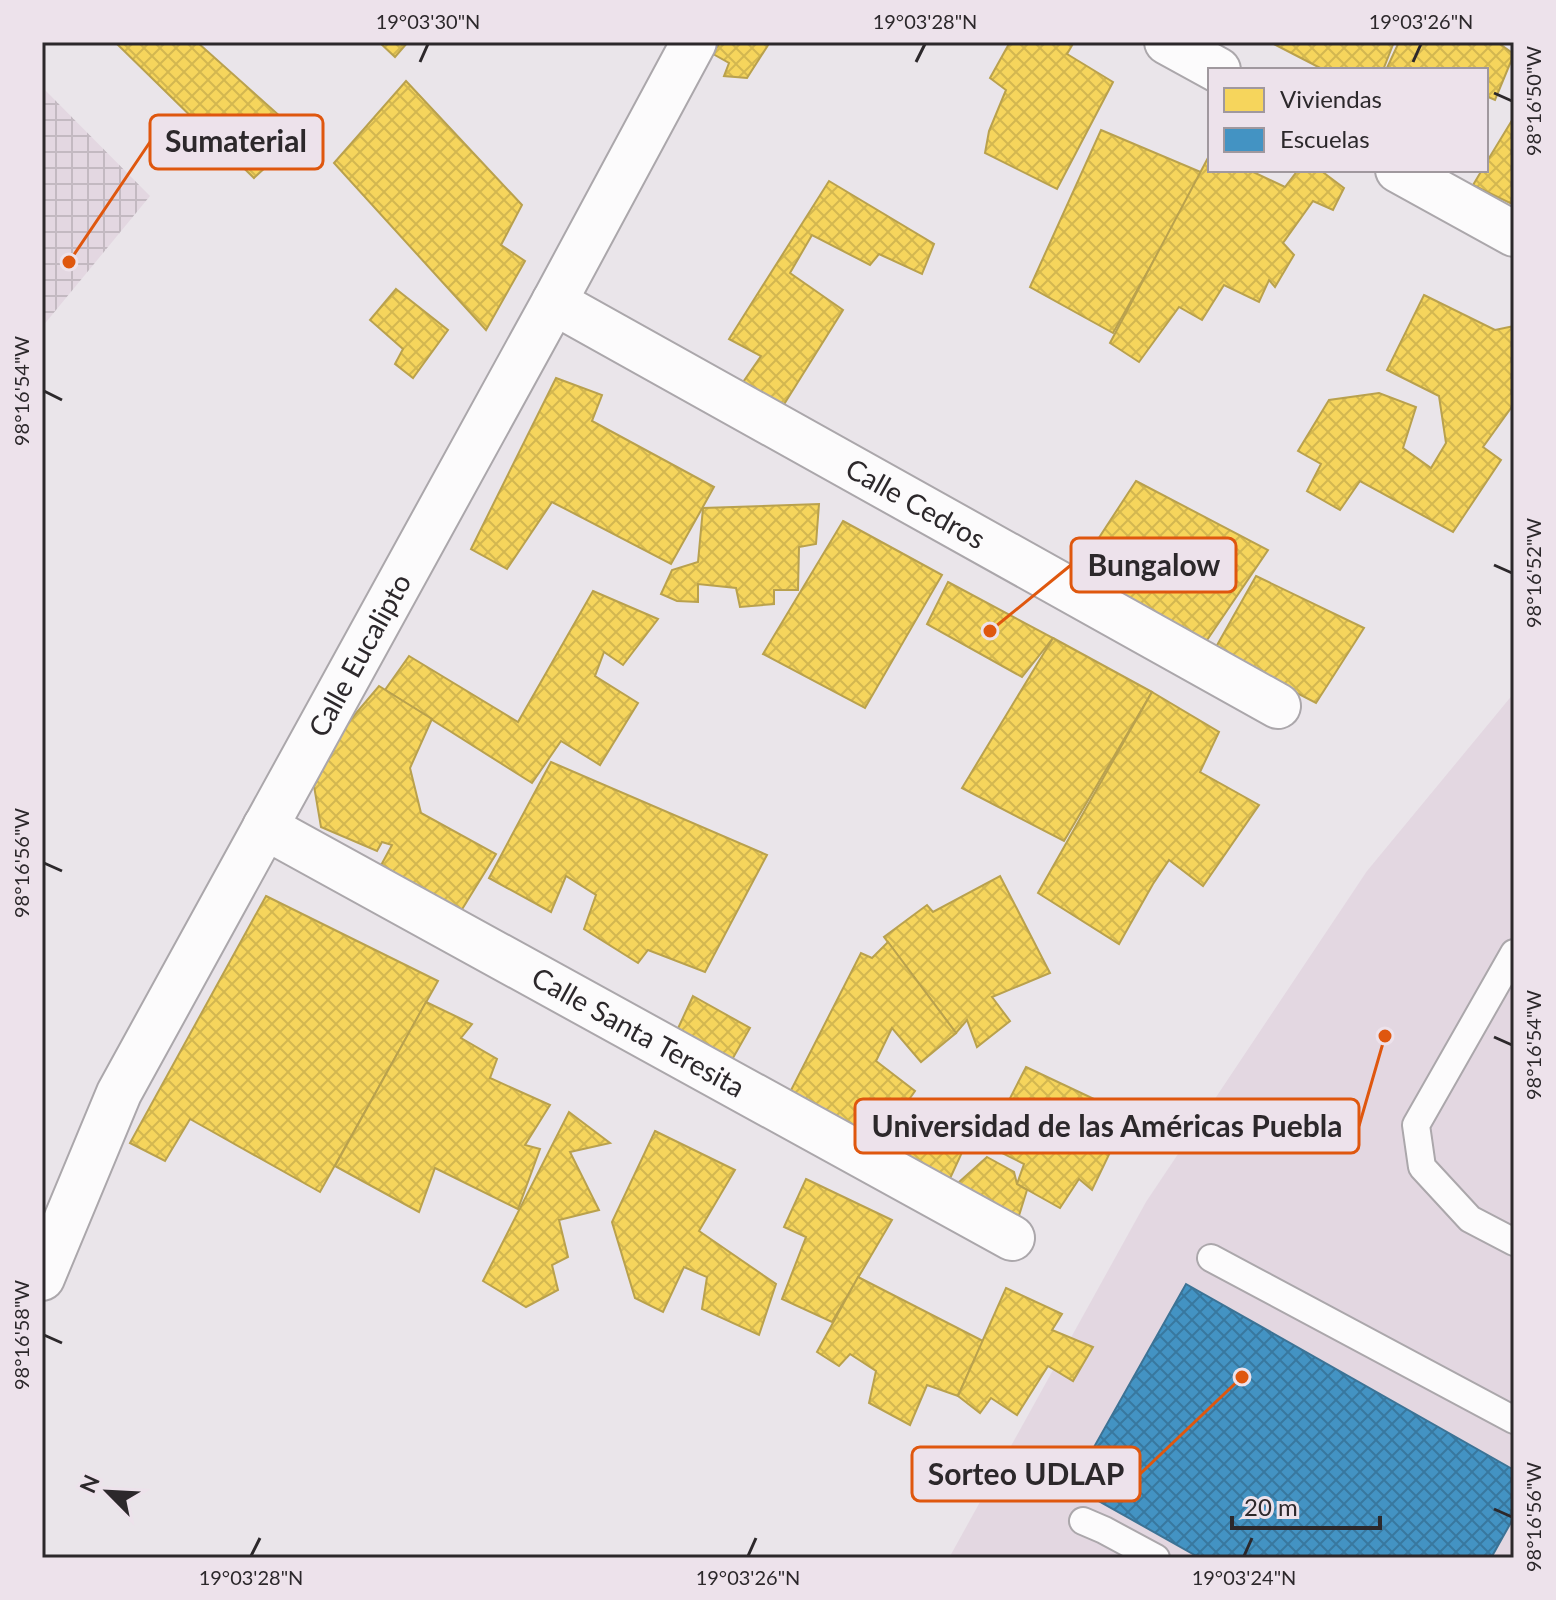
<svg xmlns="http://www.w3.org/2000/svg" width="1556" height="1600" font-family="Lato,sans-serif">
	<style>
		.built { fill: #e3d7e1 }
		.industrial { fill: url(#industrial-grid) }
		.homes { fill: url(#homes-cross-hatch); stroke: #b9a14d; stroke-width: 2 }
		.schools { fill: url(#schools-cross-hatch); stroke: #3c7395; stroke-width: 2 }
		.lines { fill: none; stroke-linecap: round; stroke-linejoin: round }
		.lane-casing { stroke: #aba7ab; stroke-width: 30 }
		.street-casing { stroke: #aba7ab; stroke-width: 48 }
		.lane { stroke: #fcfbfc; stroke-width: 26 }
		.street { stroke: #fcfbfc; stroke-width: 44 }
		.ticks { fill: none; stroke: #2c282b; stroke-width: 3 }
		.labels { text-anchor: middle; stroke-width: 8; stroke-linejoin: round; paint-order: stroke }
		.street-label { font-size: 28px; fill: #2c282b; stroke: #ede2eb }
		.leader { fill: none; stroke: #df570e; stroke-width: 3 }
		.callout-dot { fill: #df570e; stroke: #ede2eb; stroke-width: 3 }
		.callout { fill: #ede2eb; stroke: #df570e; stroke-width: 3 }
		.callout-label { font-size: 30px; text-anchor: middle; font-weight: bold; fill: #2c282b }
		.neatline { fill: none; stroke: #2c282b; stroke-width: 3 }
		.ticks-label { font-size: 20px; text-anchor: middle; fill: #2c282b }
	</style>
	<defs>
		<pattern id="industrial-grid" width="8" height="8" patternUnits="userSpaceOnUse" patternTransform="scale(2)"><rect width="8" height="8" fill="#e3d7e1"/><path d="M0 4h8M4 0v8" fill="none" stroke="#c3b9c1"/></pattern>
		<pattern id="homes-cross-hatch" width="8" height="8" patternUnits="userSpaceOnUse" patternTransform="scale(2)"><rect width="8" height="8" fill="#f6d55c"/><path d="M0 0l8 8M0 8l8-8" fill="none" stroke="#d3b750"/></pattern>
		<pattern id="schools-cross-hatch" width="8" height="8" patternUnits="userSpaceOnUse" patternTransform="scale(2)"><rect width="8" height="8" fill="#4393c3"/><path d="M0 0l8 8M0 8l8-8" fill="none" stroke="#38789f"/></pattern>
	</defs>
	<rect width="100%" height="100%" fill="#eae5ea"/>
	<!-- built -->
	<polygon class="built" points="1514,693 1514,1558 949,1558 1146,1202 1367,871"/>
	<!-- industrial -->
	<polygon class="industrial" points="42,87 150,196 42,327"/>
	<!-- homes -->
	<g class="homes">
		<polygon points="115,42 197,42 301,135 254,178"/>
		<polygon points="379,42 408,42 395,57"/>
		<polygon points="720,42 770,42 747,78 724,76 729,63 713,54"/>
		<polygon points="1010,42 1074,42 1067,54 1113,82 1057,189 985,153 989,131 1006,90 990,78"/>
		<polygon points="1270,42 1394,42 1383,70 1324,70"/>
		<polygon points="1399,42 1497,42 1514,54 1495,100 1486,96 1486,70 1386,70"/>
		<polygon points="406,81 522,205 501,245 525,261 486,330 334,163"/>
		<polygon points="1514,117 1514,205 1473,185 1482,170 1486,170 1486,163"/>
		<polygon points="1101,130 1203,173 1113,333 1030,287"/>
		<polygon points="1210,154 1210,170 1249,170 1285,187 1298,170 1320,170 1344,188 1333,210 1313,201 1283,243 1294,255 1275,287 1269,280 1259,302 1224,285 1202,320 1179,307 1139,362 1110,343"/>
		<polygon points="829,181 934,244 922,274 879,254 870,265 812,235 790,273 843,310 778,414 737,391 761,356 729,339"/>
		<polygon points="396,289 448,330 413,378 395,364 403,349 370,320"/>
		<polygon points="1424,295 1495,330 1514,326 1514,407 1511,408 1483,447 1501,460 1453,532 1360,481 1340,510 1307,491 1321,464 1298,451 1329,400 1379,393 1416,407 1403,448 1431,468 1446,443 1439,396 1387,370"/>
		<polygon points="556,378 602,395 592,421 714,487 671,564 552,502 507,569 471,549"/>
		<polygon points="1136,481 1268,550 1203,646 1072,579"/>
		<polygon points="819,504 816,544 799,547 798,590 774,590 774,604 740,607 736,588 698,584 698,602 677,601 661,594 672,570 698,562 703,508"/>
		<polygon points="843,521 942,575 865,708 763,654"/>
		<polygon points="1256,576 1364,628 1316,703 1297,693 1295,705 1211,656"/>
		<polygon points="948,582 1053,638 1022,677 927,624"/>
		<polygon points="593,591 658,619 623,665 604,652 595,676 638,703 600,765 561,741 532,783 385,690 409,656 518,722"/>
		<polygon points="1053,638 1152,692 1064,841 962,788"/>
		<polygon points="379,686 432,719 410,768 421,813 496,854 461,911 380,867 392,845 382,842 377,851 321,827 314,786 346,725"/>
		<polygon points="1152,692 1219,732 1200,772 1259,805 1203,886 1169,860 1153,884 1119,944 1038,893"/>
		<polygon points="551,762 767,855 705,972 648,950 638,963 584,929 596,895 566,876 551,912 489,878"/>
		<polygon points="1000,876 1050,973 992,997 1010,1021 977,1047 967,1020 956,1033 884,937 927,905 933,912"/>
		<polygon points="266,896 438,981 320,1192 190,1119 165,1161 130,1143"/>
		<polygon points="888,942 956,1033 921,1062 892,1028 876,1061 915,1091 903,1108 965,1146 946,1187 787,1098 861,953 872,958"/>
		<polygon points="693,996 750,1028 729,1065 674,1037"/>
		<polygon points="426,1002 472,1024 461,1038 497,1059 490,1078 550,1105 525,1145 540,1149 518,1209 435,1168 419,1212 335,1166"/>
		<polygon points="1026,1067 1128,1115 1092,1190 1079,1179 1060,1208 1017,1184 1024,1164 986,1145"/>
		<polygon points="569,1112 610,1143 570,1152 599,1210 559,1220 568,1257 552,1265 558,1290 526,1307 483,1281"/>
		<polygon points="655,1131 735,1170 699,1231 776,1284 759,1335 702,1309 707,1277 684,1267 663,1312 635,1298 612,1222"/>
		<polygon points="987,1157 1014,1172 1017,1184 1027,1190 1012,1238 940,1199"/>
		<polygon points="806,1179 892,1220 832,1322 782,1299 806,1237 784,1227"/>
		<polygon points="858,1277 983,1341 958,1396 927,1385 910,1425 869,1403 876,1371 850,1354 839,1366 817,1352"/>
		<polygon points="1006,1288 1062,1314 1052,1330 1093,1347 1073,1381 1048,1366 1017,1415 991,1398 980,1413 958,1396"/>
	</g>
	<!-- schools -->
	<polygon class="schools" points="1186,1284 1514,1470 1514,1517 1491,1558 1200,1558 1072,1486"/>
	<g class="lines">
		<defs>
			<g id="lane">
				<polyline points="1514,953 1416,1125 1422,1167 1470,1219 1514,1242"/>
				<polyline points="1211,1258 1514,1420"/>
				<polyline points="1083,1521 1104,1530 1156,1558"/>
			</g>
			<g id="street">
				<polyline points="1167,42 1218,70"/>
				<polyline points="1398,170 1514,234"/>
				<path id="s1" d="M554,302L1278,706"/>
				<path id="s2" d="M265,827L1012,1238"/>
				<path id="s3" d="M42,1278L119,1093L554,302L694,42"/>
			</g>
		</defs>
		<!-- lane casing -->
		<use href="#lane" class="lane-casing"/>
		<!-- street casing -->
		<use href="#street" class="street-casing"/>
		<!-- lane -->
		<use href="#lane" class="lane"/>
		<!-- street -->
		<use href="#street" class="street"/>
	</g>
	<!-- ticks -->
	<path class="ticks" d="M420,62L428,44M916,62L925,44M1413,62L1421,44M1494,93L1512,101M44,391L62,400M1494,565L1512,573M44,863L62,871M1494,1037L1512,1045M44,1335L62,1343M1494,1509L1512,1517M251,1556L260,1538M748,1556L756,1538M1244,1556L1252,1538"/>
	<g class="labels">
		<!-- street labels -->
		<g class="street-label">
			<text dy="10" stroke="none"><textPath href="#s1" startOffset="414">Calle Cedros</textPath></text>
			<text dy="10" stroke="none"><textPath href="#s3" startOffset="700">Calle Eucalipto</textPath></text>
			<text dy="10" stroke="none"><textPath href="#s2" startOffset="426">Calle Santa Teresita</textPath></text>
		</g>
	</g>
	<!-- callouts -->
	<path class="leader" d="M69 262L150 142M990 631L1071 565M1385 1036L1359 1126M1242 1377L1140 1474"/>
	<g class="callout-dot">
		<circle cx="69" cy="262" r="8"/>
		<circle cx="990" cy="631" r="8"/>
		<circle cx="1385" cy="1036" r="8"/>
		<circle cx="1242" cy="1377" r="8"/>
	</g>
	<g class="callout">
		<rect x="150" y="115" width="173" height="54" rx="8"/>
		<rect x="1071" y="538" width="165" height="54" rx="8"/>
		<rect x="855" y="1099" width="504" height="54" rx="8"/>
		<rect x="912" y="1447" width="228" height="54" rx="8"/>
	</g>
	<g class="callout-label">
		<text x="236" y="152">Sumaterial</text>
		<text x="1154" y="576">Bungalow</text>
		<text x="1107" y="1137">Universidad de las Américas Puebla</text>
		<text x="1026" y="1485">Sorteo UDLAP</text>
	</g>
	<!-- border -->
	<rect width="1556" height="1600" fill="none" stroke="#ede2eb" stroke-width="88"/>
	<!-- legend -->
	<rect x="1208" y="68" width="280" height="104" fill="#ede2eb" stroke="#a0989e" stroke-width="2"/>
	<rect x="1224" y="88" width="40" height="24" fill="#f6d55c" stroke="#a0989e" stroke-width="2"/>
	<text x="1280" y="108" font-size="24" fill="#2c282b">Viviendas</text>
	<rect x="1224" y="128" width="40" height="24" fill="#4393c3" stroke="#a0989e" stroke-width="2"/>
	<text x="1280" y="148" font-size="24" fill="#2c282b">Escuelas</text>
	<!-- north arrow -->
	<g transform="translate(108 1492) rotate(294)" stroke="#ede2eb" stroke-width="6" paint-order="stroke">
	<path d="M0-6L14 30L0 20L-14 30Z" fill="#2c282b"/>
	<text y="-12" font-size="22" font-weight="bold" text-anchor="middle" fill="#2c282b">N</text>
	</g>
	<!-- scale -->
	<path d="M1232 1516v12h148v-12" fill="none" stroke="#2c282b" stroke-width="4"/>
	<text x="1244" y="1516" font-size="24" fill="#2c282b" stroke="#ede2eb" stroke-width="6" paint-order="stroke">20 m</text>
	<rect x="44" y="44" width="1468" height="1512" class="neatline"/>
	<g class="ticks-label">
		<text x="428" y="29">19°03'30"N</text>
		<text x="925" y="29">19°03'28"N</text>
		<text x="1421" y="29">19°03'26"N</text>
		<text transform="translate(1534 101) rotate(-90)" y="7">98°16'50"W</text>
		<text transform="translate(22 391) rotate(-90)" y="7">98°16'54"W</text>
		<text transform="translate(1534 573) rotate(-90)" y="7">98°16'52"W</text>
		<text transform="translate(22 863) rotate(-90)" y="7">98°16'56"W</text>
		<text transform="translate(1534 1045) rotate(-90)" y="7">98°16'54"W</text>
		<text transform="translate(22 1335) rotate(-90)" y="7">98°16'58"W</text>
		<text transform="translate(1534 1517) rotate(-90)" y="7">98°16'56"W</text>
		<text x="251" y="1585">19°03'28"N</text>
		<text x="748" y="1585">19°03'26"N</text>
		<text x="1244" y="1585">19°03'24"N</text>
	</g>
</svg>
